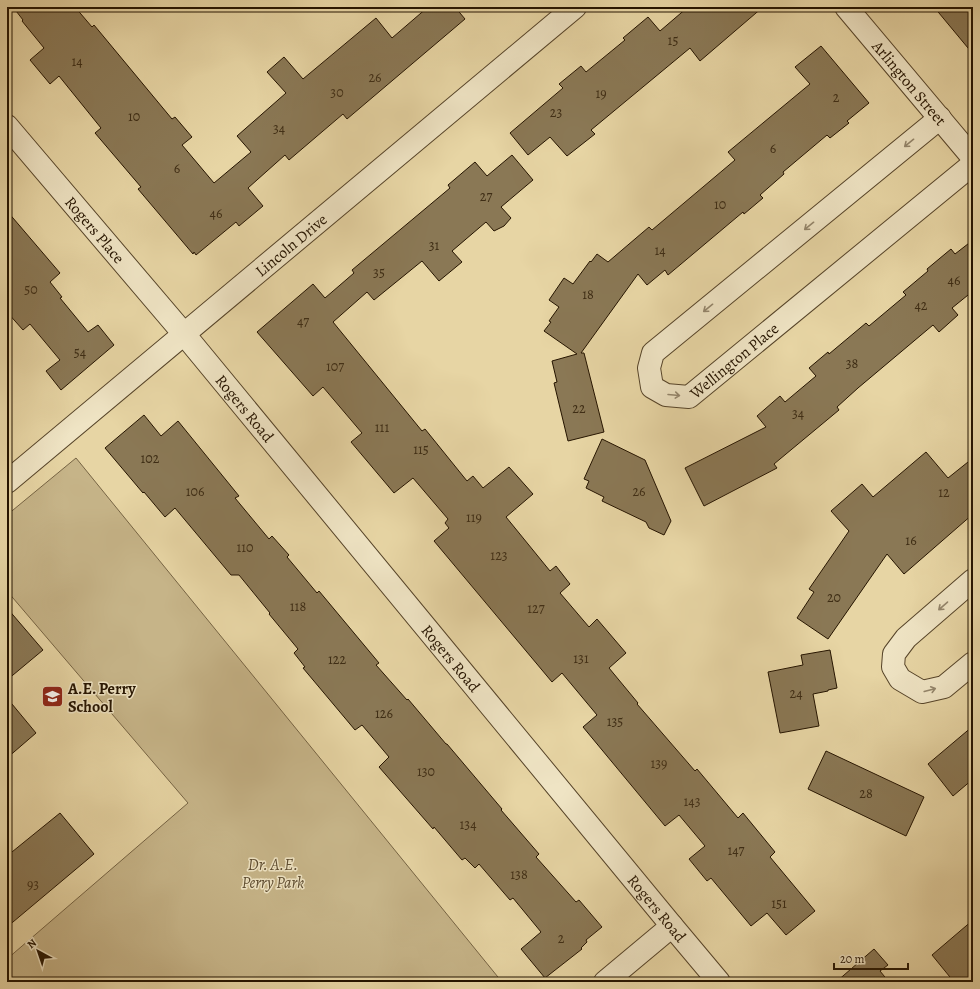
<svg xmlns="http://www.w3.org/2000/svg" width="980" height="989" font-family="Alegreya,serif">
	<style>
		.green { fill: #c6b488; stroke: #766444 }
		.building { fill: #8a7855; stroke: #251400 }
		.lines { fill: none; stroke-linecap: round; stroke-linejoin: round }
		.minor-casing { stroke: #564429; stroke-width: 24 }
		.tertiary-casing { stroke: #564429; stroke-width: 24 }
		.minor { stroke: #efe4c4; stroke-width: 22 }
		.tertiary { stroke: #efe4c4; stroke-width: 22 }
		.oneway { stroke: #94866c }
		.labels { text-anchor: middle; stroke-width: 3; stroke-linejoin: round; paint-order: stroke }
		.number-label { font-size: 14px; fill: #3e2d15 }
		.street-label { font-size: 16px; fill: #251400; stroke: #efe4c4 }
		.poi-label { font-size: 16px; font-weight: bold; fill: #251400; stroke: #efe4c4; text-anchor: start }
		.park-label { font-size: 16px; font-style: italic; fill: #5d4c30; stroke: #efe4c4 }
	</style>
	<rect width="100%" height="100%" fill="#e7d5a4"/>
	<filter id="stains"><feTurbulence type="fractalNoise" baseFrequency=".005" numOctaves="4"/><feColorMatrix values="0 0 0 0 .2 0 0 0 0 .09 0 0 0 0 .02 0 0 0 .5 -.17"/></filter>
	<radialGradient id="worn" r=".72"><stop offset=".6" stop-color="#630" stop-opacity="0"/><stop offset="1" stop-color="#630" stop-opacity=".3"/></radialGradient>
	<!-- green -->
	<polygon class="green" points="76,458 502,982 7,982 7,959 188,803 7,591 7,515"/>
	<!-- building -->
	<g class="building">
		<polygon points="13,7 75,7 92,27 94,25 172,119 175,117 192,137 182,145 214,183 251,152 237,136 286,93 267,72 284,57 303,79 376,18 392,38 428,7 455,7 465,19 347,119 343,114 289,160 285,155 248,188 263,206 239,226 236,222 196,255 194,252 193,254 138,189 141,187 95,133 101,128 59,76 50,84 30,60 44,48 22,21 23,20"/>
		<polygon points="688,7 763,7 700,61 690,48 591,130 595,134 567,156 550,137 528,155 510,133 563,88 559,84 581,66 586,72 625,40 623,38 648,17 660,31"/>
		<polygon points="934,7 973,7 973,54"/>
		<polygon points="821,46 869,103 847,121 849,123 830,138 827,135 783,172 784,174 760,195 763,198 744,214 743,212 668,275 665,270 647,285 638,274 581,353 584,353 604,432 568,441 554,383 557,382 552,361 577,354 544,331 551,322 549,321 559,307 549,300 564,278 573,284 590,261 591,262 597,254 608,262 649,227 652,230 735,160 728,152 810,84 795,67"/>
		<polygon points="512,155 533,180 501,207 511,218 504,226 494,231 486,222 452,251 462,262 439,281 422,261 374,300 367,292 333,322 422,431 425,429 467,481 473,476 483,488 509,467 533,494 506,517 550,571 556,566 570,584 560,593 589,627 597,619 626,653 609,668 638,703 637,704 695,771 697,769 738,818 743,813 775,852 770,857 815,911 786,935 767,913 751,926 711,878 707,881 689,859 705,846 679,815 665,826 583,727 597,715 562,673 552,682 434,541 449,528 445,523 448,519 413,478 394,493 351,442 362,433 323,387 313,396 257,332 313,284 325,298 354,273 352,270 450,188 448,185 475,162 487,176"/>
		<polygon points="7,211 60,273 50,282 62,297 60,298 88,332 98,325 114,345 61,390 46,371 60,360 30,324 23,330 7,312"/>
		<polygon points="973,240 973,291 952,308 958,315 939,332 933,325 858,388 837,407 839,410 774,464 777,468 704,506 685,468 766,427 757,416 780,396 785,402 816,376 809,368 828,352 829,354 866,323 869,326 906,295 903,292 928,271 927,269 951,249 955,254"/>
		<polygon points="144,415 161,436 178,421 239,496 235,498 269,539 272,536 289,555 287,557 317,593 319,591 379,663 376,665 407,700 408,699 446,744 447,744 502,809 501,810 539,854 536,857 576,902 579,900 602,927 586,940 587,942 581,948 582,949 545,978 521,949 541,932 513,898 510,900 479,864 475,868 465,858 462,860 434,827 433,829 379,767 389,757 362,725 355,730 303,668 305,667 294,653 298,649 269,614 270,613 239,575 231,575 175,508 165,517 144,492 143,493 105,448"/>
		<polygon points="602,439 645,460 671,521 664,535 649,528 646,522 602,501 604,497 586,488 589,481 584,479"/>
		<polygon points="926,452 948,478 973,458 973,514 904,574 887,554 828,639 797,618 814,592 809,589 849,531 831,511 862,484 873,497"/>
		<polygon points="7,608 43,650 7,680"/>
		<polygon points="830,650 837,688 828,690 828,691 813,694 819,726 780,733 768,672 803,665 801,655"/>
		<polygon points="7,698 36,733 7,758"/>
		<polygon points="973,726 973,779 953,796 928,764"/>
		<polygon points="826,751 924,797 906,836 808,789"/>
		<polygon points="60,813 94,854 7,927 7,856"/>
		<polygon points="973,920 973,982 954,982 932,955"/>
		<polygon points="874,949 888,965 880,971 889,982 836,982"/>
	</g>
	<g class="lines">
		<defs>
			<g id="minor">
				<path id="s1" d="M846,7L973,158"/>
				<path id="s2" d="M940,118L653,353L649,368L652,387L666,395L689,397L973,164"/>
				<path id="s3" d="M7,126L184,334L672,926L719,982"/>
				<polyline points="973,580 906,638 894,654 893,667 900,679 922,692 944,687 973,663"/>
				<polyline points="605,982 672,926"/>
			</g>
			<g id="tertiary">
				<path id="s4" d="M7,482L575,7"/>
			</g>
		</defs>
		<!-- minor casing -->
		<use href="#minor" class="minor-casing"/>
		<!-- tertiary casing -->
		<use href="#tertiary" class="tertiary-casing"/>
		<!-- minor -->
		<use href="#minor" class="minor"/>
		<!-- tertiary -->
		<use href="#tertiary" class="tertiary"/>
	</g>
	<!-- one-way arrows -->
	<defs><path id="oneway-shaft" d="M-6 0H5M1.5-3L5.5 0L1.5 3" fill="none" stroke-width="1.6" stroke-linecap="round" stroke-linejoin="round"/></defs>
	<g class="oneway">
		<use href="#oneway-shaft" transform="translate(909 143) rotate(141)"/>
		<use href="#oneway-shaft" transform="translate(809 226) rotate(141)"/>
		<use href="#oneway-shaft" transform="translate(708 308) rotate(141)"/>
		<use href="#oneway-shaft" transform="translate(674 395) rotate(5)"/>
		<use href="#oneway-shaft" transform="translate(943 606) rotate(139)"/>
		<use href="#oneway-shaft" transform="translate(930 690) rotate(-15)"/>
	</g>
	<!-- icons -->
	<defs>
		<symbol id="school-square" viewBox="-11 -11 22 22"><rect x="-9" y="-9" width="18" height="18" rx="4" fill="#8f2418" stroke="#efe4c4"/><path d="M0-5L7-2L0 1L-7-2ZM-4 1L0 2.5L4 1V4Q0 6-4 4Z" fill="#fff"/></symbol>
	</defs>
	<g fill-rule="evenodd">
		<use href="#school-square" x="40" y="684" width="25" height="25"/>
	</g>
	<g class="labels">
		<!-- number labels -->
		<g class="number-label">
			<text x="673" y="45">15</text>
			<text x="77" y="66">14</text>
			<text x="375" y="82">26</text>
			<text x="337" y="97">30</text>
			<text x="601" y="98">19</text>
			<text x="836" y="102">2</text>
			<text x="556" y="117">23</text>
			<text x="134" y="121">10</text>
			<text x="279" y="133">34</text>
			<text x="773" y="153">6</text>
			<text x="177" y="173">6</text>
			<text x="486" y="201">27</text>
			<text x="720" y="209">10</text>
			<text x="216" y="218">46</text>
			<text x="434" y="250">31</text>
			<text x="660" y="255">14</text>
			<text x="379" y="277">35</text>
			<text x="954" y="285">46</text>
			<text x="31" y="294">50</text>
			<text x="588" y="299">18</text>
			<text x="921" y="310">42</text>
			<text x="303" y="326">47</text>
			<text x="80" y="357">54</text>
			<text x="852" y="368">38</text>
			<text x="335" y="371">107</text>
			<text x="579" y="413">22</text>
			<text x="798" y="418">34</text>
			<text x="382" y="432">111</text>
			<text x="421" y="454">115</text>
			<text x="150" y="463">102</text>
			<text x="195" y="496">106</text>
			<text x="639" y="496">26</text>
			<text x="944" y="497">12</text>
			<text x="474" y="522">119</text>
			<text x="911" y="545">16</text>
			<text x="245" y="552">110</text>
			<text x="499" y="560">123</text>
			<text x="834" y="602">20</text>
			<text x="298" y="611">118</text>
			<text x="536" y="613">127</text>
			<text x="581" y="663">131</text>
			<text x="337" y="664">122</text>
			<text x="796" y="698">24</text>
			<text x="384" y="718">126</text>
			<text x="615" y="726">135</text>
			<text x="659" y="768">139</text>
			<text x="426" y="776">130</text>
			<text x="866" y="798">28</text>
			<text x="692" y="806">143</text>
			<text x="468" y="829">134</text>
			<text x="736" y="855">147</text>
			<text x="519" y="879">138</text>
			<text x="33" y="889">93</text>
			<text x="779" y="908">151</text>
			<text x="561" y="943">2</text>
		</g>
		<!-- street labels -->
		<g class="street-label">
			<text dy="6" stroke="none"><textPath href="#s1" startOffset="99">Arlington Street</textPath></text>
			<text dy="6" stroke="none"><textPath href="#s3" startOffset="136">Rogers Place</textPath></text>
			<text dy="6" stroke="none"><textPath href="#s4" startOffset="370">Lincoln Drive</textPath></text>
			<text dy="6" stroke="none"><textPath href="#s2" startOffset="503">Wellington Place</textPath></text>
			<text dy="6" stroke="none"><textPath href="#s3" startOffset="369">Rogers Road</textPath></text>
			<text dy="6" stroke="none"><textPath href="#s3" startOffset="693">Rogers Road</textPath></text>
			<text dy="6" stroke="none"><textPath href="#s3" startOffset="1017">Rogers Road</textPath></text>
		</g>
		<!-- poi labels -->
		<g class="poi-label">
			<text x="68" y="694">A.E. Perry<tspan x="68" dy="18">School</tspan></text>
		</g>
		<!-- park labels -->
		<g class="park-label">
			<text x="273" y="870">Dr. A.E.<tspan x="273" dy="18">Perry Park</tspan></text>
		</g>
	</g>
	<!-- margin -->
	<rect width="980" height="989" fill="none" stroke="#e7d5a4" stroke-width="24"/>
	<rect x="8" y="8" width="964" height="973" fill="none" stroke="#251400" stroke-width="2"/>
	<rect x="12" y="12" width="956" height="965" fill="none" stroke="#251400"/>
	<!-- north arrow -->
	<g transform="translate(38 951) rotate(320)" stroke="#efe4c4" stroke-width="3" paint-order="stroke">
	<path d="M0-3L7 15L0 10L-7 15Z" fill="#251400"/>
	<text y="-6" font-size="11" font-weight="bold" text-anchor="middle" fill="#251400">N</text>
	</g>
	<!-- scale -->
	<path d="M834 963v6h74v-6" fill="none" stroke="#251400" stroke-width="2"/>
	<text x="840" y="963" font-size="12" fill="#251400" stroke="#efe4c4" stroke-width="3" paint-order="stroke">20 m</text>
	<rect width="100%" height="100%" filter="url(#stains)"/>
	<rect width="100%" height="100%" fill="url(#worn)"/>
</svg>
